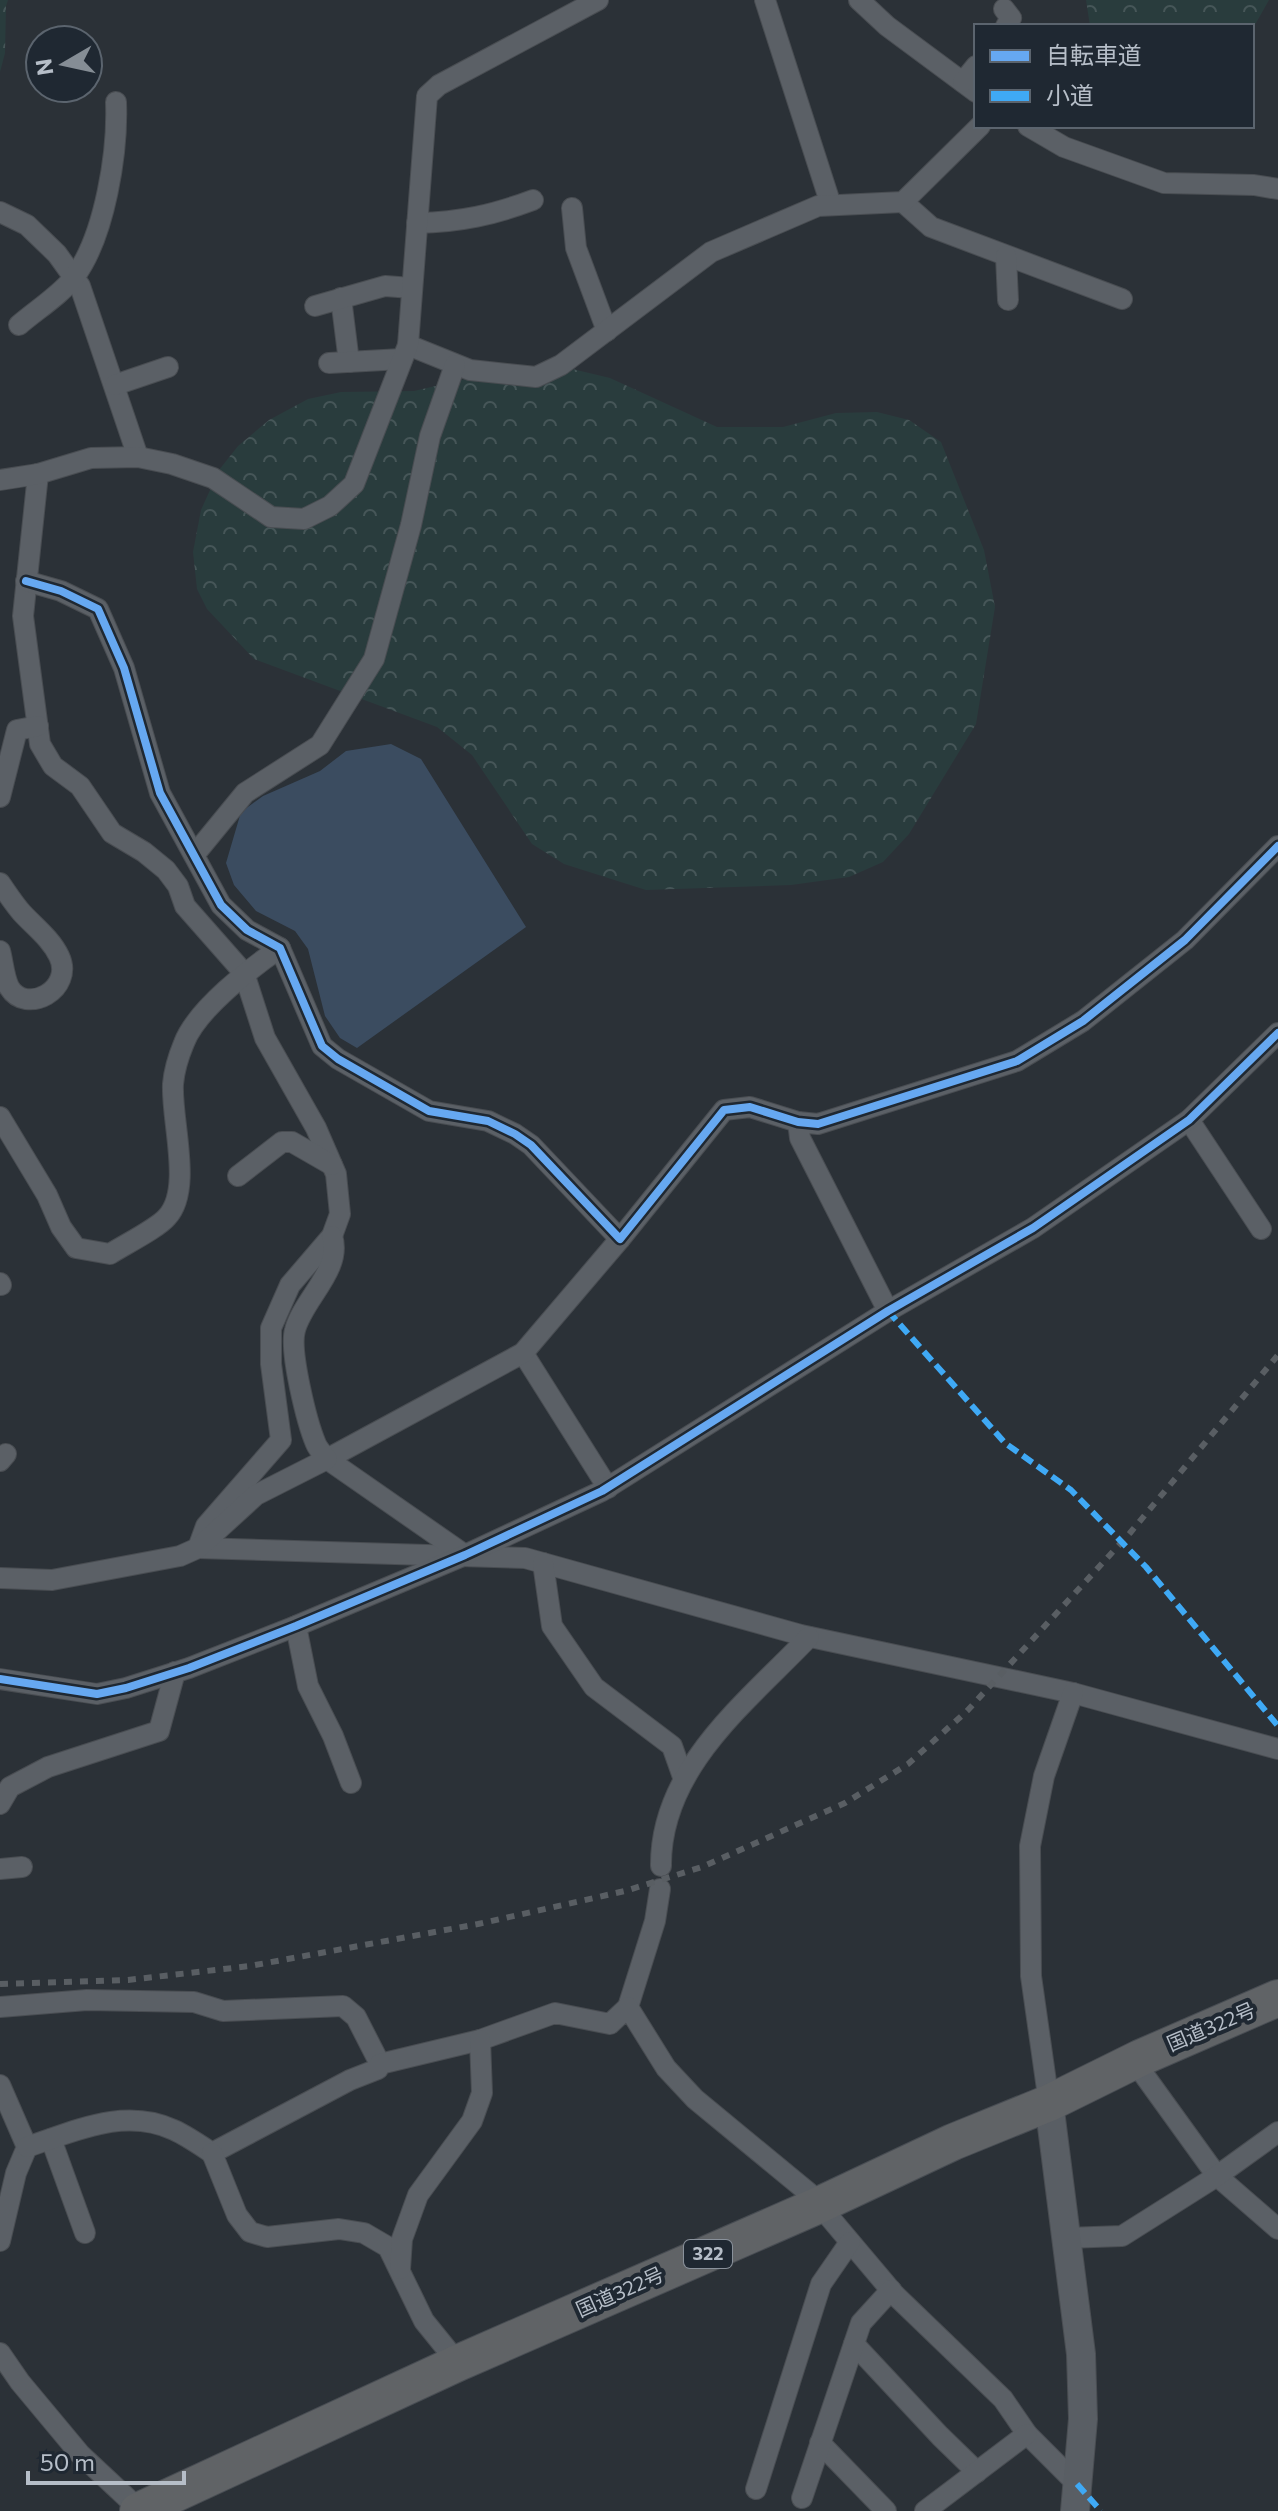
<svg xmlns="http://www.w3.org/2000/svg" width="1278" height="2511" font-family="Commissioner,'Noto Sans JP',sans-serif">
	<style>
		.forest { fill: url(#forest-crowns) }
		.water { fill: #3b4c60 }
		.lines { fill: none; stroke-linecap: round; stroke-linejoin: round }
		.street-casing { stroke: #494d52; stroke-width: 22 }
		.secondary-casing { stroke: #494d52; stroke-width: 30 }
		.highway-casing { stroke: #484d53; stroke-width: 38 }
		.street { stroke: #5b6066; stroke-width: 20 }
		.secondary { stroke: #595e64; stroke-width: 28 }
		.highway { stroke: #606366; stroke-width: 36 }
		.rail { stroke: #595e63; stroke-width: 6; stroke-dasharray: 8 8; stroke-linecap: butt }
		.quiet { stroke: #3fa9f5; stroke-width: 6; stroke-dasharray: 12 6; stroke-linecap: butt }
		.cycleway-casing { stroke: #1f2832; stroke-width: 13 }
		.cycleway { stroke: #66a8f1; stroke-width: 8 }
		.labels { text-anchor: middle; stroke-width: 8; stroke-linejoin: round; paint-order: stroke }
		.shield { fill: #1f2832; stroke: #89919b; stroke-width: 2 }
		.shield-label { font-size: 18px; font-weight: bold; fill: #b6bec8 }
		.street-label { font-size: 20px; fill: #b6bec8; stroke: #1f2832 }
	</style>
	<defs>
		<pattern id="forest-crowns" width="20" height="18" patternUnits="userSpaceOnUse" patternTransform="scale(2)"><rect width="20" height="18" fill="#293c3d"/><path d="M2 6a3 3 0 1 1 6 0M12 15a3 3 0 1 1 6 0" fill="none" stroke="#465658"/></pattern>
	</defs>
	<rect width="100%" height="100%" fill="#2b3137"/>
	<!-- forest -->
	<g class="forest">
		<polygon points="0,0 8,0 6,6 5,53 0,72"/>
		<polygon points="1086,0 1269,0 1252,30 1252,26 1090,26"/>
		<polygon points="517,367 564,367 610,378 717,427 783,427 836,413 877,412 909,420 941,442 984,550 995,607 976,724 909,834 883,862 849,877 791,885 646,890 564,864 532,844 472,755 437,727 254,659 207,609 197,589 193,552 201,510 219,470 238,446 269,420 308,399 341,392 414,391"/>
	</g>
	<!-- water -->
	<polygon class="water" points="391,744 421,759 526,927 357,1048 340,1038 325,1016 308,949 295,931 256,911 234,885 226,863 241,812 263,796 320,771 346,751"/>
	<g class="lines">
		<defs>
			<g id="street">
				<polyline points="765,0 831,205"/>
				<polyline points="859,0 887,26 976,92"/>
				<polyline points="1004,9 1011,18 1006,26"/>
				<polyline points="963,82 976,66"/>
				<polyline points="1028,126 1064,147 1164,183 1254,185 1278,189"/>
				<polyline points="903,202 931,227 1122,299"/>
				<polyline points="572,208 576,248 607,331"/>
				<polyline points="0,212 27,225 57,254 80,286 138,457"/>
				<path d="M417,223C461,222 493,215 533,200"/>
				<polyline points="1006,256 1008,300"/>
				<polyline points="341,298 349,362"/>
				<polyline points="315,306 385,286 412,288"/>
				<path d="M19,325C35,311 63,293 75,276C105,235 118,152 116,102"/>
				<polyline points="408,345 470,370 536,377 561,365 711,252 818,206 903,202 980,126"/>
				<polyline points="329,363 402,359"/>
				<polyline points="115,385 168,367"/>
				<polyline points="38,474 23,616 40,744 53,766 80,786 112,833 144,852 166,870 178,886 185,906 244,973 265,1038 316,1128 336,1174 340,1214 332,1236 290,1285 271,1328 271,1364 281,1440 206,1526 198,1548"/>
				<polyline points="0,480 38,474 91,458 138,457 172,464 213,478 271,517 304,519 330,506 354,484 408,345 427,96 439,85 598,0"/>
				<polyline points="26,581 61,591 98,609 124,668 160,793 221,905 247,930 280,948 322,1046 338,1059 429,1111 488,1121 515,1134 531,1145 620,1239 724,1110 750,1107 798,1122 818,1124 1017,1061 1083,1021 1185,940 1278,846"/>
				<polyline points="0,797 17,730 38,726"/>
				<polyline points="195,854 245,793 320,745 374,659 411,525 430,436 455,365"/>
				<path d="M0,883C7,893 14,904 22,913C35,927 51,939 59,956C75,989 26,1016 9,987C4,977 3,962 0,951"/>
				<path d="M0,1117L47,1195L61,1227L76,1248L110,1254C124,1245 158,1228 167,1217C193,1189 171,1121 173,1084C174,1072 179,1055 184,1043C197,1009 251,968 280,948"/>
				<polyline points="1189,1120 1261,1229"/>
				<polyline points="798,1122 800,1138 888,1311"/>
				<polyline points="238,1176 282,1142 292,1142 332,1165"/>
				<polyline points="0,1283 1,1285"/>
				<polyline points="523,1353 608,1488"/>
				<polyline points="0,1461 6,1454"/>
				<polyline points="198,1548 525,1558 801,1635 1073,1693 1278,1749"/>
				<polyline points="465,1555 327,1459 523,1353 620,1239"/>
				<polyline points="543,1563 552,1626 594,1687 672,1746 683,1777"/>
				<path d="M0,1578L52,1580L180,1556L198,1548L256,1495L327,1459C323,1454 318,1449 316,1444C307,1423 289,1351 295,1330C303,1299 343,1269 332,1236"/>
				<polyline points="296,1626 308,1686 333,1736 351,1783"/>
				<polyline points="0,1679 97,1694 126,1688 189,1668 296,1626 465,1555 602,1491 888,1311 1033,1228 1189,1120 1278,1033"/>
				<polyline points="0,1804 10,1787 48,1767 159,1731 175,1672"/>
				<path d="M661,1866C660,1768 747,1702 809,1637"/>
				<polyline points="0,1869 22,1867"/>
				<polyline points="0,2007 87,2000 194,2002 223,2011 343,2006 356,2017 380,2064"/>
				<polyline points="628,2007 655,1921 660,1889"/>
				<polyline points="1134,2061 1217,2176 1278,2229"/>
				<polyline points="0,2085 27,2147 16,2173 0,2241"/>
				<polyline points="1049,2103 1031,1976 1030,1846 1044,1776 1073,1693"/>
				<polyline points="51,2139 85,2233"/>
				<path d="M27,2147C76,2131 124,2107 174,2130C187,2136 200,2145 212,2153L350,2080L378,2069L380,2064L480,2040L555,2013L610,2024L628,2007L666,2068L695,2099L809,2193L895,2295L1003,2399L1027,2434L1077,2484"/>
				<polyline points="212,2153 237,2215 250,2232 267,2237 339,2229 364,2233 388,2247 424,2321 458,2363"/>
				<polyline points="1066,2238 1122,2236 1217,2176 1278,2132"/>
				<polyline points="400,2269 402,2239 418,2195 472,2121 482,2093 480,2040"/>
				<polyline points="854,2344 940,2436 977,2472"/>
				<polyline points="0,2353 20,2382 80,2454 140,2510"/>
				<polyline points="820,2443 886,2511"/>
				<polyline points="756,2489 821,2284 850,2242"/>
				<polyline points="802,2498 861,2323 891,2290"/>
				<polyline points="925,2511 1027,2434"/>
			</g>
			<polyline id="secondary" points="1049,2103 1081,2354 1083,2419 1075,2511"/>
			<polyline id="highway" points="138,2511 458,2363 819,2205 953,2142 1049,2103 1140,2058 1278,1998"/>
		</defs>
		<!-- street casing -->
		<use href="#street" class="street-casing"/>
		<!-- secondary casing -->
		<use href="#secondary" class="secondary-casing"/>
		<!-- highway casing -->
		<use href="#highway" class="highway-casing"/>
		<!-- street -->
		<use href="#street" class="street"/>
		<!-- secondary -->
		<use href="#secondary" class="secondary"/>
		<!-- highway -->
		<use href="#highway" class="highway"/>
		<!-- rail -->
		<polyline class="rail" points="0,1984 128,1980 250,1966 478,1924 625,1891 702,1867 845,1803 908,1764 967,1711 1130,1533 1278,1355"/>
		<!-- quiet -->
		<g class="quiet">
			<polyline points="888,1311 1005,1443 1071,1490 1146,1567 1278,1726"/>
			<polyline points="1077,2484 1101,2511"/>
		</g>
		<defs>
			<g id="cycleway">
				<polyline points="26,581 61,591 98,609 124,668 160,793 221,905 247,930 280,948 322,1046 338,1059 429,1111 488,1121 515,1134 531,1145 620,1239 724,1110 750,1107 798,1122 818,1124 1017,1061 1083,1021 1185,940 1278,846"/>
				<polyline points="0,1679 97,1694 126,1688 189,1668 296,1626 465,1555 602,1491 888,1311 1033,1228 1189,1120 1278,1033"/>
			</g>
		</defs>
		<!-- cycleway casing -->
		<use href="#cycleway" class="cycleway-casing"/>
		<!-- cycleway -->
		<use href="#cycleway" class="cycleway"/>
	</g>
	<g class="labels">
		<!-- shield labels -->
		<rect class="shield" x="684" y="2240" width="48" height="28" rx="6"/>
		<g class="shield-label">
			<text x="708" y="2260">322</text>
		</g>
		<!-- street labels -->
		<g class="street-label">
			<text transform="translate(1211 2027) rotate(-23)" y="7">国道322号</text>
			<text transform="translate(620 2292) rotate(-24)" y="7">国道322号</text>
		</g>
	</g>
	<!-- legend -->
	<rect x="974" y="24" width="280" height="104" fill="#1f2832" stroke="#5b646e" stroke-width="2"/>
	<rect x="990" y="50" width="40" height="12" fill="#66a8f1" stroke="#5b646e" stroke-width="2"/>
	<text x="1046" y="64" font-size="24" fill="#b6bec8">自転車道</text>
	<rect x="990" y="90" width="40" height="12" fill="#3fa9f5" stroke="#5b646e" stroke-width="2"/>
	<text x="1046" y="104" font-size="24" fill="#b6bec8">小道</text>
	<!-- north arrow -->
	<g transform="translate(64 64) rotate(261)"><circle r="38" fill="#1f2832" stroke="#5b646e" stroke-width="2"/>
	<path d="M0-6L14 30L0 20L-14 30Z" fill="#858d95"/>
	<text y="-12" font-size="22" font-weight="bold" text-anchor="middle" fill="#b6bec8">N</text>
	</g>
	<!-- scale -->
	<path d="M28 2471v12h156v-12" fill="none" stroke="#b6bec8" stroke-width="4"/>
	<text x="40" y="2471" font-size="24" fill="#b6bec8" stroke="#1f2832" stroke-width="6" paint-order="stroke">50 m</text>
</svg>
